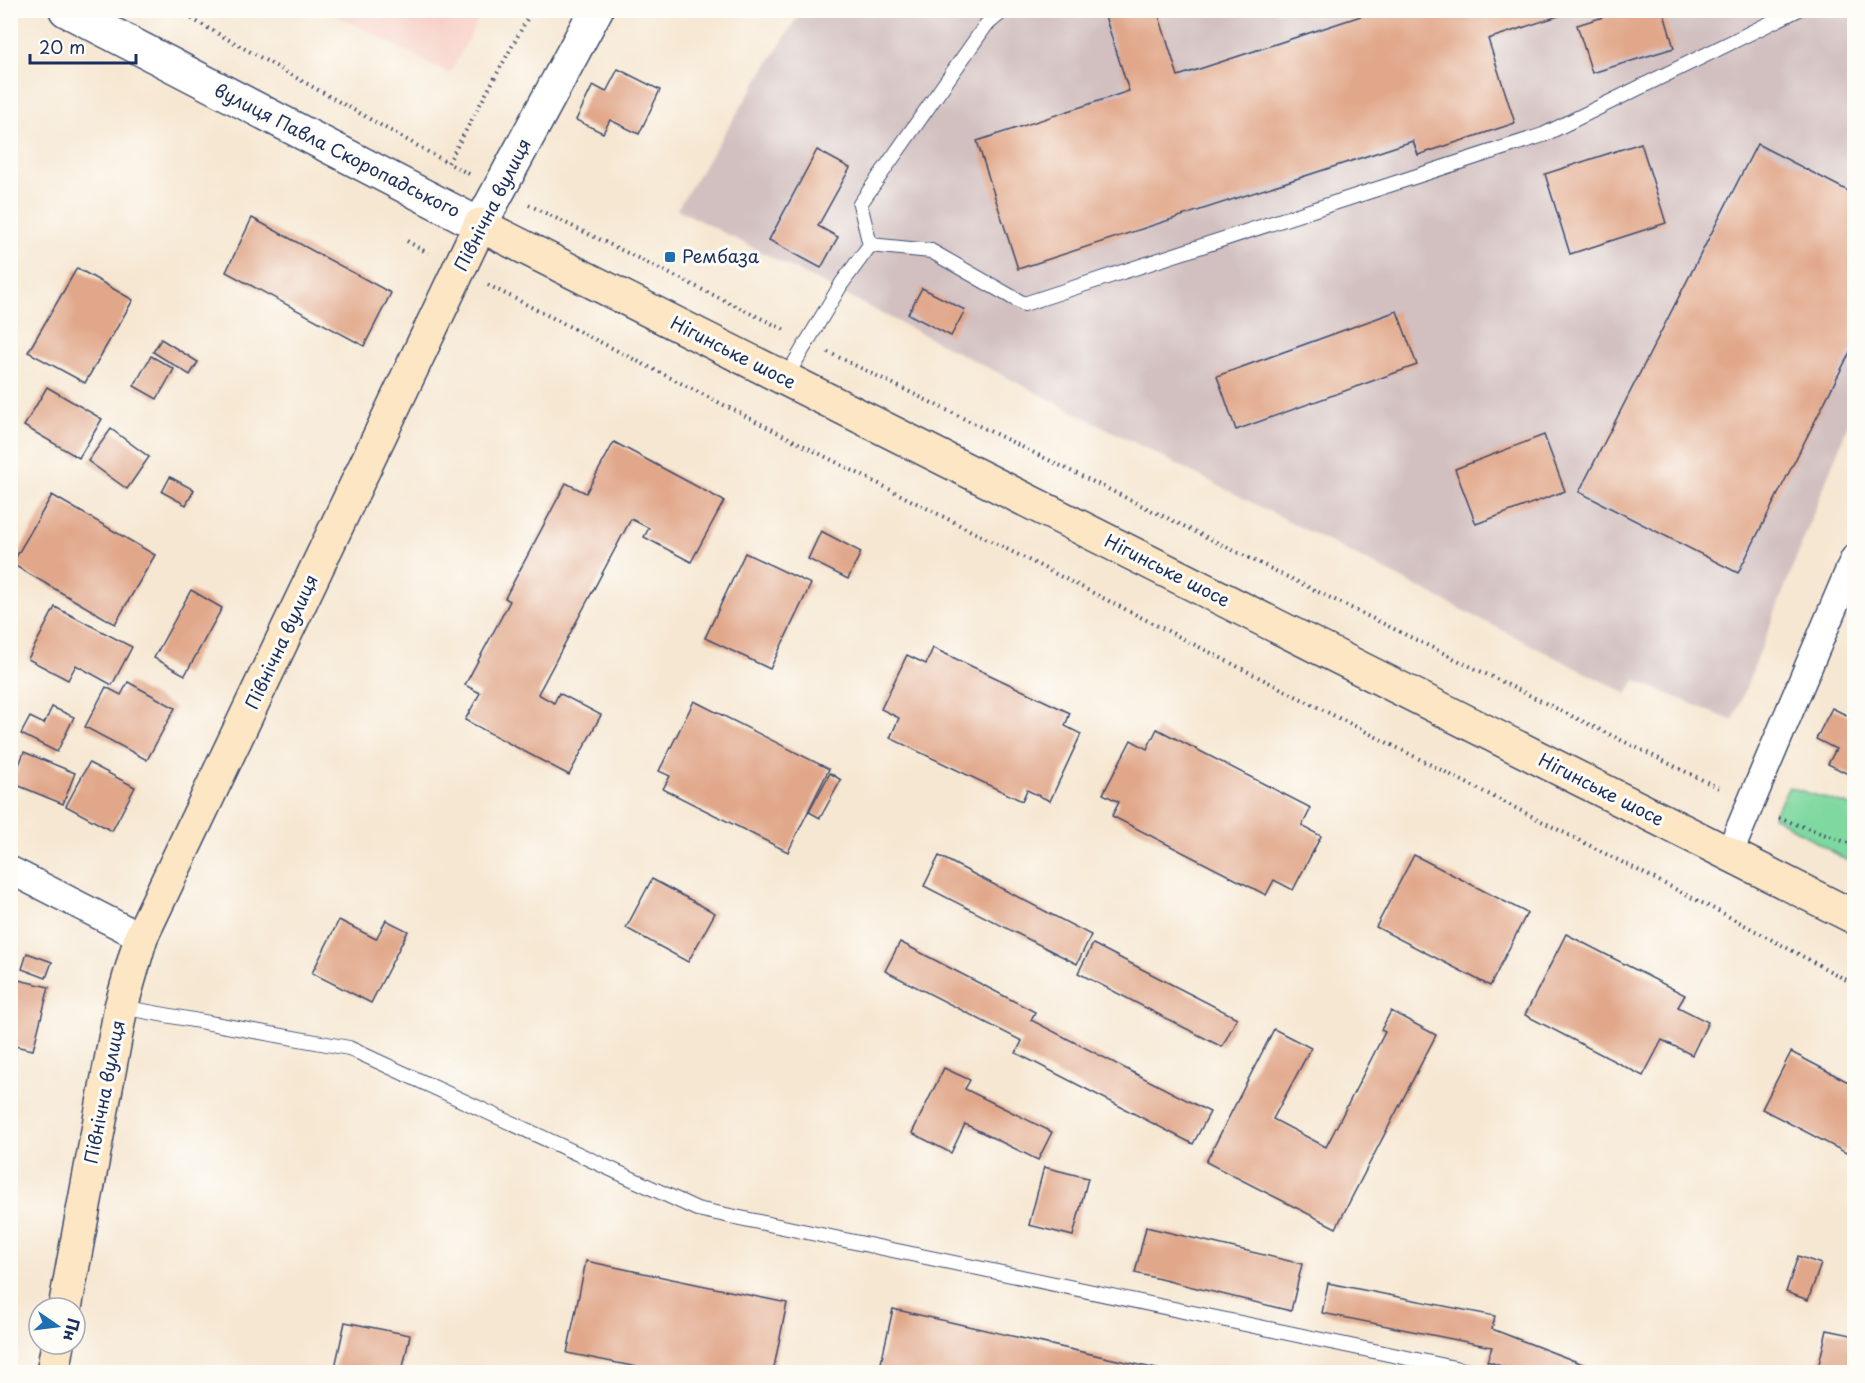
<svg xmlns="http://www.w3.org/2000/svg" width="1865" height="1383" font-family="'Playpen Sans',sans-serif">
	<style>
		.built { fill: #f7d1c8 }
		.industrial { fill: #d2bfc0 }
		.green { fill: #7ed89f; stroke: #4c847e; stroke-width: 1.5 }
		.building { fill: #e1a78a }
		.lines { fill: none; stroke-linecap: round; stroke-linejoin: round }
		.service-casing { stroke: #3c4b6f; stroke-width: 16 }
		.minor-casing { stroke: #3c4b6f; stroke-width: 30 }
		.tertiary-casing { stroke: #3c4b6f; stroke-width: 36 }
		.secondary-casing { stroke: #3c4b6f; stroke-width: 36 }
		.path { stroke: #3c4b6f; stroke-width: 4; stroke-dasharray: 1.5 4.5; stroke-linecap: butt }
		.service { stroke: #fff; stroke-width: 14 }
		.minor { stroke: #fff; stroke-width: 27 }
		.tertiary { stroke: #fff; stroke-width: 33 }
		.secondary { stroke: #fce6c4; stroke-width: 33 }
		.poi-dot { fill: #1f6fb2; stroke: #fdfcf7; stroke-width: 2 }
		.labels { text-anchor: middle; stroke-width: 6; stroke-linejoin: round; paint-order: stroke }
		.street-label { font-size: 18px; fill: #1b2f5e; stroke: #fdfcf7 }
		.poi-label { font-size: 18px; fill: #1b2f5e; stroke: #fdfcf7; text-anchor: start }
	</style>
	<rect width="100%" height="100%" fill="#fdfcf7"/>
	<filter id="ink" filterUnits="userSpaceOnUse"><feTurbulence type="fractalNoise" baseFrequency=".0167" numOctaves="2"/><feDisplacementMap in="SourceGraphic" scale="12" xChannelSelector="R" yChannelSelector="G"/><feConvolveMatrix kernelMatrix="1 2 1 2 8 2 1 2 1" color-interpolation-filters="sRGB"/></filter>
	<filter id="wash" filterUnits="userSpaceOnUse"><feTurbulence type="fractalNoise" baseFrequency=".008" numOctaves="4" result="noise"/><feDisplacementMap in="SourceGraphic" scale="24" xChannelSelector="R" yChannelSelector="G"/><feGaussianBlur stdDeviation="1.35" result="paint"/><feColorMatrix in="noise" values="0 0 0 0 0 0 0 0 0 0 0 0 0 0 0 0 0 1.4 0 .05"/><feComposite in="paint" operator="in"/></filter>
	<g filter="url(#wash)">
		<rect width="100%" height="100%" fill="#f6e7d2"/>
		<!-- built -->
		<polygon class="built" points="328,11 483,11 450,74"/>
		<!-- industrial -->
		<polygon class="industrial" points="801,11 1854,11 1854,409 1733,721 1635,680 1627,694 677,209"/>
		<!-- green -->
		<polygon class="green" points="1789,787 1854,807 1854,865 1773,816"/>
		<g id="blocks">
			<!-- building -->
			<g class="building">
				<polygon points="1103,10 1157,10 1178,76 1379,10 1574,11 1488,39 1515,123 1418,155 1413,141 1018,269 977,141 1129,91"/>
				<polygon points="1626,10 1663,10 1674,48 1592,73 1577,25"/>
				<polygon points="618,69 660,90 639,134 610,120 603,133 576,120 593,85 606,92"/>
				<polygon points="1641,143 1666,223 1570,254 1545,174"/>
				<polygon points="1757,144 1854,194 1854,344 1738,573 1579,492"/>
				<polygon points="817,150 850,168 818,226 838,237 821,268 769,240"/>
				<polygon points="252,218 391,293 364,346 226,272"/>
				<polygon points="77,268 133,300 85,383 28,352"/>
				<polygon points="922,288 965,310 951,336 908,314"/>
				<polygon points="1397,311 1417,365 1236,430 1217,376"/>
				<polygon points="161,339 198,362 190,375 153,352"/>
				<polygon points="151,356 174,369 157,399 134,386"/>
				<polygon points="47,387 102,419 79,458 24,426"/>
				<polygon points="111,429 149,457 127,489 88,461"/>
				<polygon points="1544,435 1565,491 1476,524 1455,469"/>
				<polygon points="614,442 724,501 691,562 644,537 649,528 631,519 538,694 554,703 559,693 601,715 569,775 465,720 480,693 465,685 510,601 505,598 566,483 586,493"/>
				<polygon points="170,477 194,490 186,505 162,492"/>
				<polygon points="52,495 155,555 115,624 12,564"/>
				<polygon points="821,531 861,552 848,579 808,559"/>
				<polygon points="745,553 811,584 770,669 705,638"/>
				<polygon points="191,590 222,608 185,675 154,658"/>
				<polygon points="55,607 132,647 112,685 76,665 68,680 28,659"/>
				<polygon points="933,648 1070,713 1065,726 1081,734 1050,801 1027,790 1022,801 890,738 899,718 881,709 907,655 926,664"/>
				<polygon points="128,682 175,708 147,760 85,727 106,687 121,695"/>
				<polygon points="694,701 829,769 788,852 663,789 670,776 659,771"/>
				<polygon points="52,707 74,717 57,752 21,734 30,717 44,724"/>
				<polygon points="1832,708 1852,718 1854,713 1854,777 1828,764 1836,749 1816,739"/>
				<polygon points="1157,729 1311,808 1302,826 1321,836 1293,890 1274,880 1266,895 1112,816 1119,802 1103,794 1131,740 1147,749"/>
				<polygon points="24,752 75,773 63,804 12,783"/>
				<polygon points="89,763 135,787 112,831 66,806"/>
				<polygon points="830,773 841,780 820,818 809,812"/>
				<polygon points="1414,855 1527,913 1490,986 1376,927"/>
				<polygon points="939,856 1091,935 1077,964 924,886"/>
				<polygon points="652,879 715,913 688,962 626,928"/>
				<polygon points="339,920 376,939 386,920 408,931 371,1003 312,973"/>
				<polygon points="1566,934 1685,995 1678,1007 1708,1022 1692,1055 1662,1040 1643,1076 1525,1015"/>
				<polygon points="900,942 1035,1012 1031,1020 1210,1112 1193,1144 1016,1053 1022,1041 885,971"/>
				<polygon points="1093,944 1237,1018 1222,1047 1078,973"/>
				<polygon points="27,953 52,962 46,978 22,969"/>
				<polygon points="10,978 49,987 33,1050 10,1045"/>
				<polygon points="1391,1011 1436,1035 1336,1228 1206,1162 1274,1029 1311,1048 1273,1119 1326,1147 1385,1032 1381,1030"/>
				<polygon points="1791,1052 1854,1085 1854,1152 1852,1156 1762,1109"/>
				<polygon points="944,1068 970,1080 965,1089 1052,1132 1038,1160 965,1124 951,1153 912,1133"/>
				<polygon points="1044,1167 1088,1178 1073,1236 1029,1225"/>
				<polygon points="1146,1227 1302,1264 1291,1311 1135,1273"/>
				<polygon points="1798,1256 1821,1264 1808,1300 1786,1292"/>
				<polygon points="586,1261 787,1303 773,1372 662,1372 567,1353"/>
				<polygon points="1328,1283 1495,1316 1492,1329 1593,1368 1591,1372 1517,1372 1487,1361 1492,1347 1322,1313"/>
				<polygon points="893,1309 1170,1372 879,1372"/>
				<polygon points="345,1322 410,1335 402,1372 334,1372"/>
				<polygon points="1854,1326 1854,1372 1817,1372 1827,1330 1851,1335"/>
			</g>
		</g>
	</g>
	<g filter="url(#ink)">
		<use href="#blocks" fill-opacity="0" stroke="#3c4b6f" stroke-width="1.5"/>
		<g class="lines">
			<defs>
				<g id="service">
					<polyline points="870,245 931,251 1024,304 1543,135 1797,10"/>
					<polyline points="785,379 842,283 870,245 860,204 986,25 1004,10"/>
					<polyline points="121,1007 349,1048 697,1209 1474,1372"/>
				</g>
				<g id="minor">
					<polyline points="1729,854 1854,559"/>
					<polyline points="10,870 141,937"/>
				</g>
				<polyline id="tertiary" points="66,10 480,225 596,10"/>
				<g id="secondary">
					<polyline points="65,1308 121,1007 141,937 480,225 1854,917"/>
					<polyline points="53,1372 58,1344"/>
				</g>
			</defs>
			<!-- service casing -->
			<use href="#service" class="service-casing"/>
			<!-- minor casing -->
			<use href="#minor" class="minor-casing"/>
			<!-- tertiary casing -->
			<use href="#tertiary" class="tertiary-casing"/>
			<!-- secondary casing -->
			<use href="#secondary" class="secondary-casing"/>
			<!-- path -->
			<g class="path">
				<polyline points="176,10 448,163"/>
				<polyline points="469,174 448,163 532,10"/>
				<polyline points="529,205 787,331"/>
				<polyline points="407,241 428,253"/>
				<polyline points="488,285 1724,914 1854,984"/>
				<polyline points="828,352 1721,789"/>
				<polyline points="1779,818 1854,845"/>
			</g>
			<!-- service -->
			<use href="#service" class="service"/>
			<!-- minor -->
			<use href="#minor" class="minor"/>
			<!-- tertiary -->
			<use href="#tertiary" class="tertiary"/>
			<!-- secondary -->
			<use href="#secondary" class="secondary"/>
		</g>
	</g>
	<!-- markers -->
	<rect class="poi-dot" x="664" y="251" width="12" height="12" rx="3"/>
	<g class="labels">
		<!-- street labels -->
		<g class="street-label">
			<text transform="translate(337 151) rotate(27)" y="6">вулиця Павла Скоропадського</text>
			<text transform="translate(493 205) rotate(-63)" y="6">Північна вулиця</text>
			<text transform="translate(733 353) rotate(27)" y="6">Нігинське шосе</text>
			<text transform="translate(1167 571) rotate(27)" y="6">Нігинське шосе</text>
			<text transform="translate(282 642) rotate(-65)" y="6">Північна вулиця</text>
			<text transform="translate(1601 790) rotate(27)" y="6">Нігинське шосе</text>
			<text transform="translate(105 1092) rotate(-79)" y="6">Північна вулиця</text>
		</g>
		<!-- poi labels -->
		<g class="poi-label">
			<text x="682" y="263">Рембаза</text>
		</g>
	</g>
	<!-- margin -->
	<rect width="1865" height="1383" fill="none" stroke="#fdfcf7" stroke-width="36"/>
	<!-- north arrow -->
	<g transform="translate(57 1326) rotate(104)"><circle r="28" fill="#fdfcf7" stroke="#a3aaba" stroke-width="1.5"/>
	<path d="M0-4.5L10 22L0 15L-10 22Z" fill="#1f6fb2"/>
	<text y="-9" font-size="16" font-weight="bold" text-anchor="middle" fill="#1b2f5e">Пн</text>
	</g>
	<!-- scale -->
	<path d="M30 54v9h106v-9" fill="none" stroke="#1b2f5e" stroke-width="3"/>
	<text x="39" y="54" font-size="18" fill="#1b2f5e" stroke="#fdfcf7" stroke-width="4.5" paint-order="stroke">20 m</text>
</svg>
